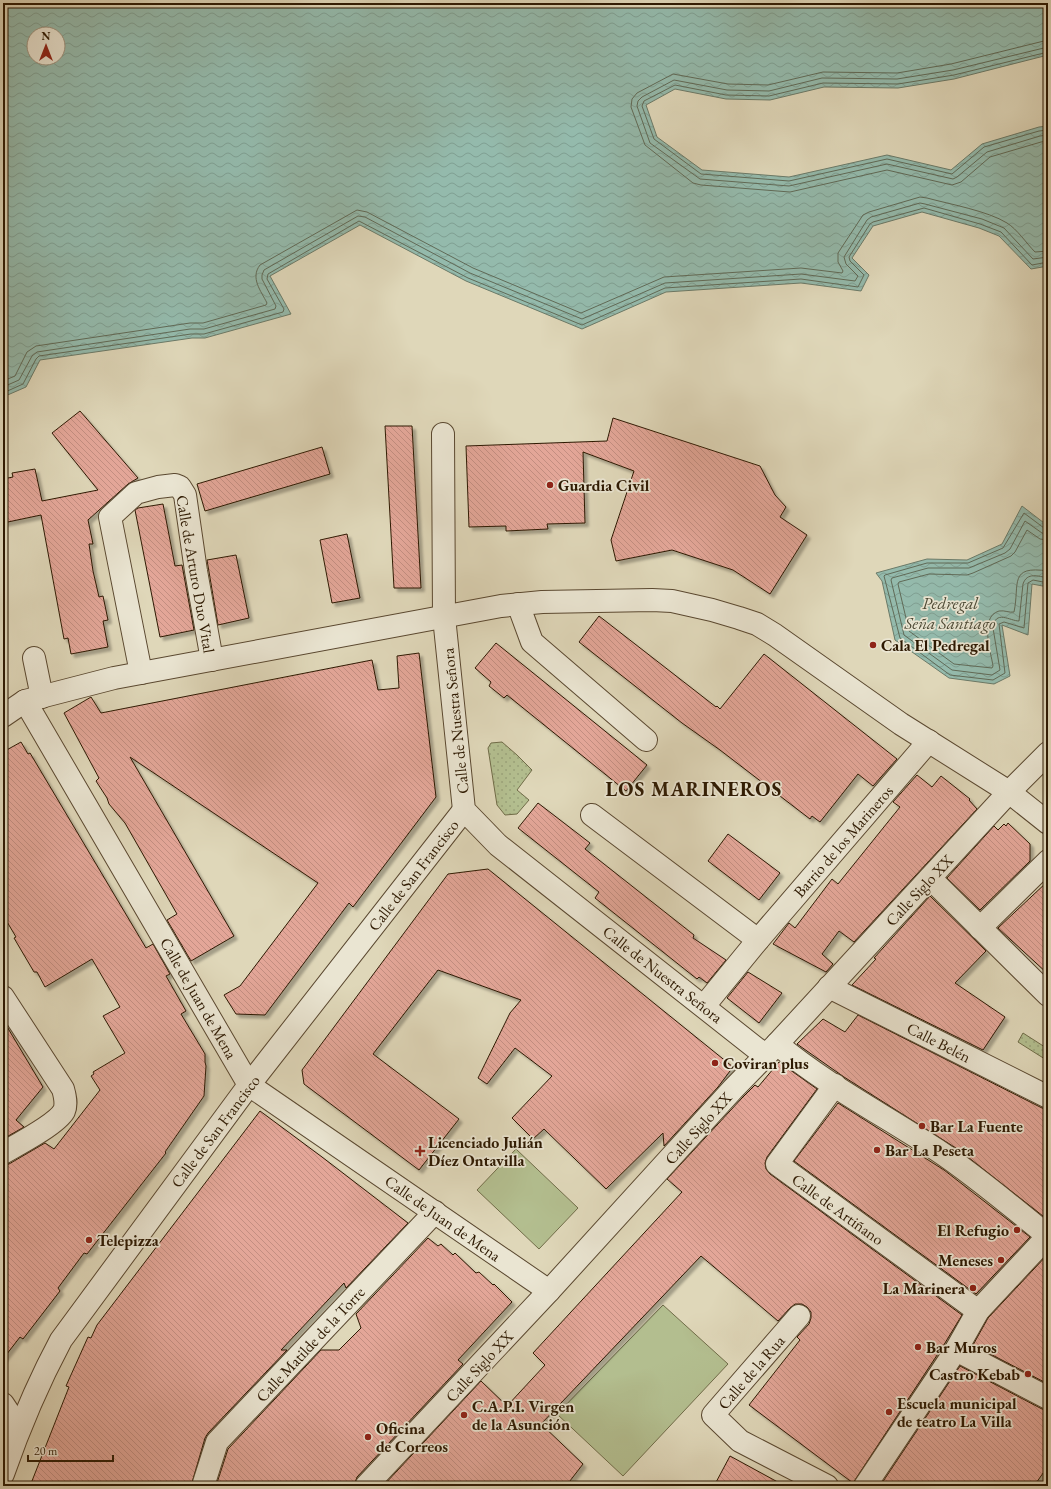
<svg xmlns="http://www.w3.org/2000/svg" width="1051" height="1489" font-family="'EB Garamond',serif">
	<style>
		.green { fill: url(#green-dots); stroke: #706c48 }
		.pitch { fill: #b3be8f; stroke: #706c48 }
		.water { fill: url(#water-waves); stroke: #6b7a68; fill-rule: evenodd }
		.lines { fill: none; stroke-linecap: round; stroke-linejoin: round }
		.shore { stroke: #606a57; stroke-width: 1 }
		.building { fill: url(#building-back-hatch); stroke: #2d1902; filter: url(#shadow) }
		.minor-casing { stroke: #5a4830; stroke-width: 24 }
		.minor { stroke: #eae5d2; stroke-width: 22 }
		.poi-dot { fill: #8f2418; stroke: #eae5d2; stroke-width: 1.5 }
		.labels { text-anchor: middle; stroke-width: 3.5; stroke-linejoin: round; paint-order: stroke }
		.poi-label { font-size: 16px; font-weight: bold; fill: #2d1902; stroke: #eae5d2; text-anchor: start }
		.street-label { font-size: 16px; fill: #2d1902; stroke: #eae5d2 }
		.water-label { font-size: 17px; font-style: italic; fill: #4c4935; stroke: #eae5d2 }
		.district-label { font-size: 20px; font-weight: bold; letter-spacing: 1px; fill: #2d1902; stroke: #eae5d2 }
	</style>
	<defs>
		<pattern id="green-dots" width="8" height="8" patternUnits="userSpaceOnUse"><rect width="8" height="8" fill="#b3be8f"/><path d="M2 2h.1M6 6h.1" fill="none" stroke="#9aa37a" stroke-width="1.8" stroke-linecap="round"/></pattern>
		<pattern id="water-waves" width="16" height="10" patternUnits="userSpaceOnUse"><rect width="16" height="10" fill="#94baac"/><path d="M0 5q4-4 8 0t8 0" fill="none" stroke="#809f92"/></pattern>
		<pattern id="building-back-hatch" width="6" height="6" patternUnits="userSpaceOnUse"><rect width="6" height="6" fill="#e3a698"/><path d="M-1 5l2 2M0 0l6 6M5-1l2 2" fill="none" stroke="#c38e81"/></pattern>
		<filter id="shadow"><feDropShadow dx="3.5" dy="3.5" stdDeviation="1" flood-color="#0004"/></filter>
	</defs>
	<rect width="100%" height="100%" fill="#dfd7b9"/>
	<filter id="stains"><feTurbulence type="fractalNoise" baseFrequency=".005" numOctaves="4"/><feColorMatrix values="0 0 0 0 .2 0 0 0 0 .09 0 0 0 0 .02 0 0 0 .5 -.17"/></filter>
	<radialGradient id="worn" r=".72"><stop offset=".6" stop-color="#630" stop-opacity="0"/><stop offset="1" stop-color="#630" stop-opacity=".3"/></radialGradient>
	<!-- green -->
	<g class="green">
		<polygon points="502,742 517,755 532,770 517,790 529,800 517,814 505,815 497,805 488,748 491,743"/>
		<polygon points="1023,1033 1048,1049 1048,1061 1018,1042"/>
	</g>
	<!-- pitch -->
	<g class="pitch">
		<polygon points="516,1149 578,1208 539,1249 477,1190"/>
		<polygon points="663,1305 728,1364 623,1476 557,1414"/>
	</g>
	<!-- water -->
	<g class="water">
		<path d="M3,3H1048V55L954,79L898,88L824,87L770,100L726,99L675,89L646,105L657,137L702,170L789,177L887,155L951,170L982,144L1039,127L1048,126V266L1031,269L999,236L979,228L922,212L873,226L852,258L869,275L861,291L801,283L666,292L582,329L466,281L360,225L270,276L291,314L205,338H192L40,360L26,387L3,397ZM34,34H58V58H34Z"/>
		<polygon points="1022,506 1048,526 1048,587 1032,584 1028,635 1002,625 1010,676 994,684 949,678 895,640 882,581 876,573 927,559 967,560 1002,544"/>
	</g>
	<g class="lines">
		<!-- shore -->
		<g class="shore">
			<polyline points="1048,40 951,64 897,73 823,72 768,85 728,84 673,74 637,93 632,99 631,107 645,145 693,183 701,185 790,192 887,170 952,185 961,182 990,157 1041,142 1048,141"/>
			<polyline points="1048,47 953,70 897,79 822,78 769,91 727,90 674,80 642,97 638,101 637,106 650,143 700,179 789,186 887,164 953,179 957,177 987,152 1040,136 1048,135"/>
			<polyline points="1048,52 954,75 898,84 823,83 769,96 726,95 675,85 644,101 642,106 654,139 701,174 789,181 887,159 952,174 984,147 1039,131 1048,130"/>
			<path d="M3,381L15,376L27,352L36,346L190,323H203L266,305L267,303C261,291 250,278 260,265L357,210L367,212L473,268L581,313L664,277L801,268L842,273L843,271L838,262V253L863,215L869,212L920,197L927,198C949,204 988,211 1007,223C1017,229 1027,244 1035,252L1048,251"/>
			<polyline points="3,387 19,380 32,356 37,352 190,329 204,329 275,309 276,306 262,279 262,275 264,270 358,216 365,217 470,273 582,319 665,283 801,274 855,281 858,276 846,264 844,257 867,220 871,217 920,203 925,204 982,219 1004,228 1033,259 1048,257"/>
			<polyline points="3,393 23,384 36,359 39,356 191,334 204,334 283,312 284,309 267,279 268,274 359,221 468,278 582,325 665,288 801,279 858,287 864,275 850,261 849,257 870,224 873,222 924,208 980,224 1001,232 1032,265 1048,262"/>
			<polyline points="1048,529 1044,528 1024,513 1003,548 968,563 927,563 885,575 884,576 900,638 950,675 993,680 1005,673 999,624 1004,622 1024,628 1028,583 1033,580 1048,583"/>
			<path d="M1048,534L1042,533L1025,521L1010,549L1005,553L969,568H928L892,578L891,580L904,635L952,670L992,675L1000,670L993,628C995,609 1010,621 1019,621L1023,584C1027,572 1038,576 1048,578"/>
			<path d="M1048,540L1040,539L1027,530L1015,552L1011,556L973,573L967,575L929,574L899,582L898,584L909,631L954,664L992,668L993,666C991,652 979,617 999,611C1005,610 1009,613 1014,612C1020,584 1008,565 1048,571"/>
		</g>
	</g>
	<!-- building -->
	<g class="building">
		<polygon points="80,411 138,478 128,484 88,520 93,544 89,544 93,571 99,597 103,596 108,620 103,621 108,647 71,654 68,638 64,639 41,515 3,523 3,479 13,477 12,473 35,469 42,501 98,490 52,433"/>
		<polygon points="613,418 760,466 775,495 786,507 780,517 807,535 770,594 733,570 672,550 616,561 611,540 634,471 583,452 585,523 547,524 548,529 506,531 506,526 469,527 466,446 607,441"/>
		<polygon points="385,426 412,426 421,588 394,588"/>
		<polygon points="322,447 330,474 205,511 197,484"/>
		<polygon points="163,504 175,566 182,565 194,630 160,637 135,510 138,508"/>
		<polygon points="347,534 360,598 332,603 320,540"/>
		<polygon points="236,555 249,618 218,625 207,560"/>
		<polygon points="599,616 716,707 717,706 720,709 764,654 897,759 873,786 858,774 820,822 812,816 810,819 720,750 682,723 579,642"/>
		<polygon points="496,643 647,765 626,791 507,695 504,698 489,686 491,682 475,668"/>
		<polygon points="419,653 436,797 353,907 349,903 265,1015 236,1014 224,995 240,986 318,883 130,757 234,936 191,961 167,920 177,914 125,823 109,804 107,798 96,781 99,778 64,713 91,697 101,713 372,660 378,690 399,688 397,656"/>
		<polygon points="21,742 28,754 30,753 146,948 153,944 170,974 166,976 186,1011 181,1014 205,1054 205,1062 206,1066 204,1096 165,1152 166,1153 87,1254 84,1253 58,1288 60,1291 23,1339 20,1337 3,1359 3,1165 9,1164 45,1143 54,1149 100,1090 91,1076 94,1074 93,1072 125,1053 103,1016 120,1007 92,959 45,987 37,972 34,972 14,938 16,937 3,915 3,752"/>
		<polygon points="917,775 932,787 941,776 970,799 969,800 977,809 854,942 839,931 822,954 833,964 826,972 773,944 789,923 795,928 832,879 838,884 900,807 893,802"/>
		<polygon points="538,803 590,843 585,849 694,935 693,938 726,960 707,983 699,977 697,979 595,898 599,892 518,828"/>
		<polygon points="1008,823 1030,844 1030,861 980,910 947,878 994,826 998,830 1004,824 1006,826"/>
		<polygon points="728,834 780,873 759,900 708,861"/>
		<polygon points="488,869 733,1067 718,1087 664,1146 663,1133 606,1189 544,1129 533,1139 512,1118 552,1076 515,1048 487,1084 478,1078 510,1013 521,1000 438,970 373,1054 459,1119 419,1170 304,1084 302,1070 448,874"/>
		<polygon points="1048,881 1048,974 998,928"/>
		<polygon points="930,896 986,951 955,983 1005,1017 983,1050 852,985 876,959 874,958"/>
		<polygon points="748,972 782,993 759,1023 727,998"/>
		<polygon points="858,1015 1042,1108 1048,1109 1048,1220 959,1150 844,1077 797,1044 823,1019 845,1032"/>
		<polygon points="3,1020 43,1087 16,1120 24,1127 3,1139"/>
		<polygon points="779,1062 817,1089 767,1157 765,1163 766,1169 770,1174 962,1315 945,1343 853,1483 749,1405 800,1340 797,1337 809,1324 811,1318 811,1312 807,1307 802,1304 795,1304 790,1308 778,1321 701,1256 541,1424 583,1464 566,1486 383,1486 481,1381 507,1406 545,1365 533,1353 682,1192 667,1179 742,1098 755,1085 758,1087"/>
		<polygon points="838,1103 944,1170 1030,1237 976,1294 794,1161"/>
		<polygon points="260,1111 322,1157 408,1223 346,1288 344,1283 281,1350 287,1350 208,1433 205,1438 191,1486 30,1486 69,1387 66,1386 88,1337 91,1338 97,1325"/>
		<polygon points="428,1238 438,1246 441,1244 453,1255 455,1253 476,1273 479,1272 493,1285 494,1284 512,1302 458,1360 463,1364 357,1477 354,1486 216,1486 228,1449 321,1350 339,1350 361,1328 356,1314"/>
		<polygon points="1048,1254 1048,1384 973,1345 988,1318"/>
		<polygon points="960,1366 1042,1409 1048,1410 1048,1466 1034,1486 880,1486"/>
		<polygon points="730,1456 785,1486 714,1486"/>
	</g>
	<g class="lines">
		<defs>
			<g id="minor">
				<polyline points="443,434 444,617 464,810 498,845 766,1056"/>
				<polyline points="518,604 532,642 646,740"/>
				<polyline points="34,658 42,697"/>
				<polyline points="141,673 110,517 136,493 158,487 175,485 180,487 185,495 196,571 212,660"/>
				<polyline points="25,701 249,1085 549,1291"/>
				<polyline points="3,716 25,701 114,678 501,606 542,602 652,600 672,601 712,610 739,618 757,624 775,635 901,724 1009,792 1048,823"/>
				<polyline points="592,815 758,940"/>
				<polyline points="930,878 1048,995"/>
				<polyline points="980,928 1048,861"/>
				<polyline points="829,987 1048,1097"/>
				<path d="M3,997L63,1089C65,1096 67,1104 64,1111C57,1124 17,1145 3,1153"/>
				<polyline points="704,1006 758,940 929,741"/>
				<path d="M777,1044C826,1085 884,1115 937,1150C976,1176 1012,1207 1048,1236"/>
				<polyline points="835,1085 777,1164 978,1311"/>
				<polyline points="799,1316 713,1415 740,1441 827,1486"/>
				<polyline points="956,1350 1048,1398"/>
				<polyline points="3,1404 19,1428"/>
				<path d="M3,1474C19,1428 38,1383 61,1340L249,1085L464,810"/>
				<polyline points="203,1486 217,1442 435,1212"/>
				<polyline points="366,1486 549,1291 733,1089 777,1044 1009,792 1048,753"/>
				<polyline points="865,1486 956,1350 978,1311 1048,1236"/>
			</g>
		</defs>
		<!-- minor casing -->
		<use href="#minor" class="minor-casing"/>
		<!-- minor -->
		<use href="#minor" class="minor"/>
	</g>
	<!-- markers -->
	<g class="poi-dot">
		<circle cx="550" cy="485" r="4"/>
		<circle cx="873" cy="645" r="4"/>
		<circle cx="715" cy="1063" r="4"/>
		<circle cx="922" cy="1126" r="4"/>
		<circle cx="877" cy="1150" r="4"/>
		<path d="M418 1145h4v4h4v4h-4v4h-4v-4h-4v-4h4z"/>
		<circle cx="1017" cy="1230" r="4"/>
		<circle cx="89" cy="1240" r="4"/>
		<circle cx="1001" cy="1260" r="4"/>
		<circle cx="973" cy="1288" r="4"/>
		<circle cx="918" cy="1347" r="4"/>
		<circle cx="1028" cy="1374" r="4"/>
		<circle cx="889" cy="1412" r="4"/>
		<circle cx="464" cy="1415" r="4"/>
		<circle cx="368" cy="1437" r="4"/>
	</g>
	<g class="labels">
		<!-- poi labels -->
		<g class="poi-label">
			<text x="558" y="491">Guardia Civil</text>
			<text x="881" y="651">Cala El Pedregal</text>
			<text x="723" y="1069">Coviran plus</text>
			<text x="930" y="1132">Bar La Fuente</text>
			<text x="428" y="1148">Licenciado Julián<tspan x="428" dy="18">Díez Ontavilla</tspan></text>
			<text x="885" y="1156">Bar La Peseta</text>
			<text x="1009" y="1236" text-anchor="end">El Refugio</text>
			<text x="97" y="1246">Telepizza</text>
			<text x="993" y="1266" text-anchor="end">Meneses</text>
			<text x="965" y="1294" text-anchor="end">La Marinera</text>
			<text x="926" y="1353">Bar Muros</text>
			<text x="1020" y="1380" text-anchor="end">Castro Kebab</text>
			<text x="897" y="1409">Escuela municipal<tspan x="897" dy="18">de teatro La Villa</tspan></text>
			<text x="472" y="1412">C.A.P.I. Virgen<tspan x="472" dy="18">de la Asunción</tspan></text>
			<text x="376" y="1434">Oficina<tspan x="376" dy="18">de Correos</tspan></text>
		</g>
		<!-- street labels -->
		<g class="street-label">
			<text transform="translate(196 574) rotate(80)" y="6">Calle de Arturo Duo Vital</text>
			<text transform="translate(455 721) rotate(-96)" y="6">Calle de Nuestra Señora</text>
			<text transform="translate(843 841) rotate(-49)" y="6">Barrio de los Marineros</text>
			<text transform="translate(413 875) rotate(-52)" y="6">Calle de San Francisco</text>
			<text transform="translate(919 890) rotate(-47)" y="6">Calle Siglo XX</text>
			<text transform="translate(663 974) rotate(38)" y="6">Calle de Nuestra Señora</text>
			<text transform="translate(199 998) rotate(60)" y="6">Calle de Juan de Mena</text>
			<text transform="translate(939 1042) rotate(27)" y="6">Calle Belén</text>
			<text transform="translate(698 1128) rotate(-48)" y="6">Calle Siglo XX</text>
			<text transform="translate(215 1131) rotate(-53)" y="6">Calle de San Francisco</text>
			<text transform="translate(838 1209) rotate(36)" y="6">Calle de Artiñano</text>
			<text transform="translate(443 1218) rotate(35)" y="6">Calle de Juan de Mena</text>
			<text transform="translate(310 1344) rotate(-47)" y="6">Calle Matilde de la Torre</text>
			<text transform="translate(479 1366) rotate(-47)" y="6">Calle Siglo XX</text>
			<text transform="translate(751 1372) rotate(-49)" y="6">Calle de la Rua</text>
		</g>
		<!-- water labels -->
		<g class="water-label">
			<text x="950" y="609">Pedregal<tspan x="950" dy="20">Seña Santiago</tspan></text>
		</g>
		<!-- district labels -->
		<g class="district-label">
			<text x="694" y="796">LOS MARINEROS</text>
		</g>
	</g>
	<!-- margin -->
	<rect width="1051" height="1489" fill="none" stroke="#dfd7b9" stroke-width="16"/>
	<rect x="4" y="4" width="1043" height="1481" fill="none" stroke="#2d1902" stroke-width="2"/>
	<rect x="8" y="8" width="1035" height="1473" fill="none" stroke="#2d1902"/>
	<!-- north arrow -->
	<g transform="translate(46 46)"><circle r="19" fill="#eae5d2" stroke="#9e937f"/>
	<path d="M0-3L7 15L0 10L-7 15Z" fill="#8f2418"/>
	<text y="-6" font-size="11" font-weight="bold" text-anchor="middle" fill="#2d1902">N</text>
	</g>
	<!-- scale -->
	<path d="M28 1455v6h85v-6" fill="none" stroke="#2d1902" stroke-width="2"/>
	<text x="34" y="1455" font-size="12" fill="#2d1902" stroke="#eae5d2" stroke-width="3" paint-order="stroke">20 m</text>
	<rect width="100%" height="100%" filter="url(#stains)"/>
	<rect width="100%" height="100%" fill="url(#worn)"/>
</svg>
